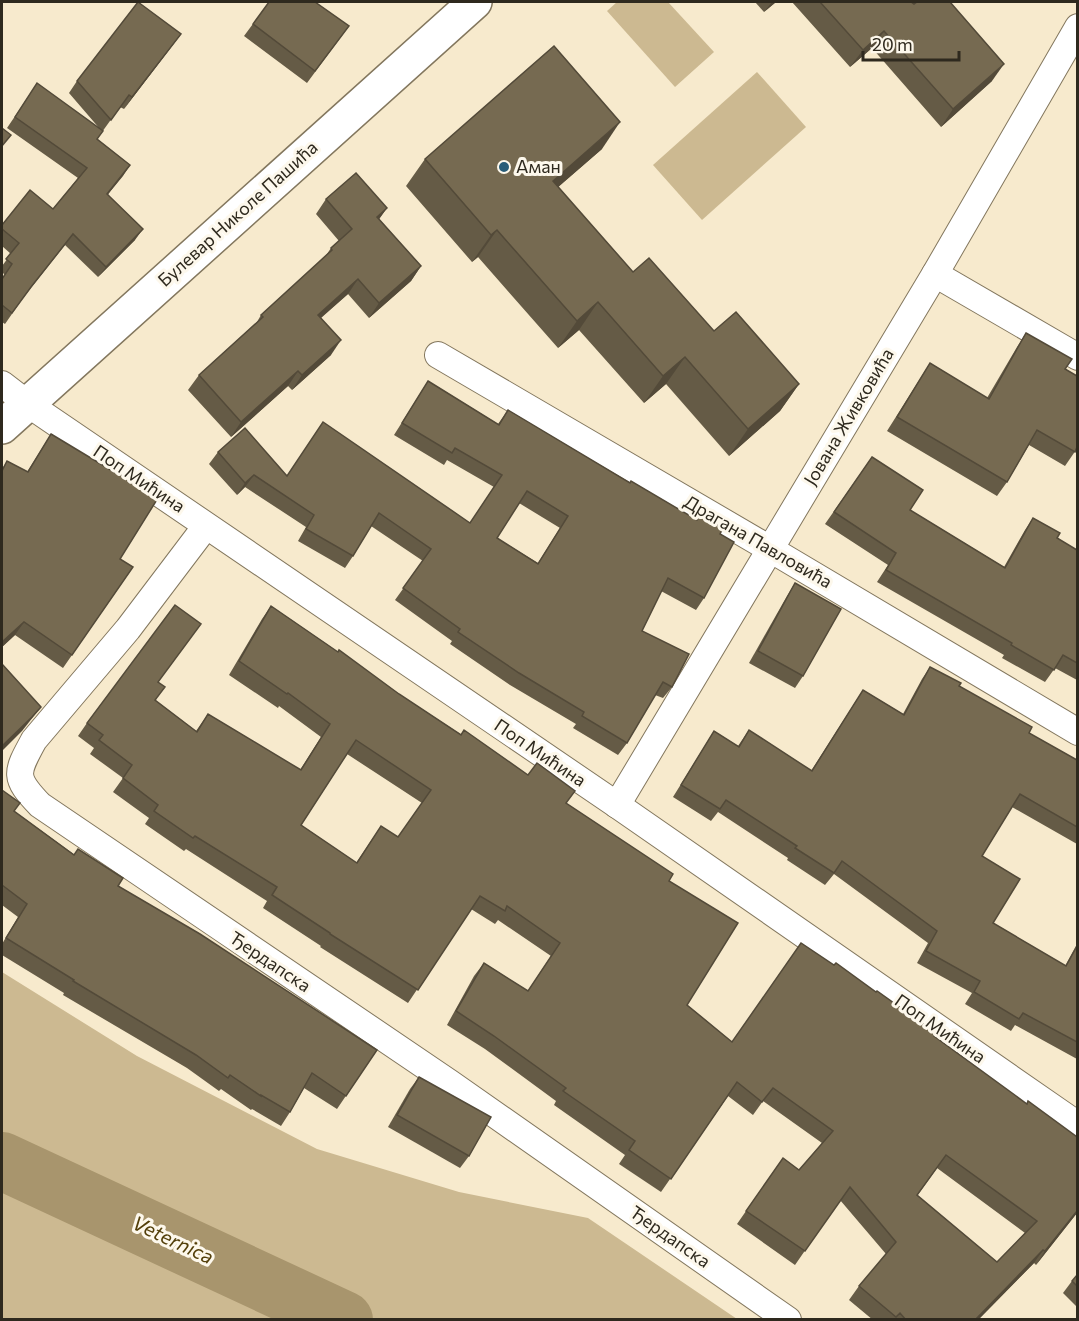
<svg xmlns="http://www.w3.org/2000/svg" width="1079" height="1321" font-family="Commissioner,sans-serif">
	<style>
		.green { fill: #ccb991 }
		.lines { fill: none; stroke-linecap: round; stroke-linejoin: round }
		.river { stroke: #a8956d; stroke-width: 58 }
		.minor-casing { stroke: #83775e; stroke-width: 28 }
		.secondary-casing { stroke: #83775e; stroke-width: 36 }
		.minor { stroke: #fff; stroke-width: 26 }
		.secondary { stroke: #fff; stroke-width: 33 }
		.wall { fill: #655b46; fill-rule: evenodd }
		.shaded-wall { fill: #534a39 }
		.building { fill: #766a51; stroke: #534a39; stroke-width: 1.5; fill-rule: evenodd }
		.poi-dot { fill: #285c78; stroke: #fdf8ec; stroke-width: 2 }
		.labels { text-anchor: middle; stroke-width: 6; stroke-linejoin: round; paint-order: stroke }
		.poi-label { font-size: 18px; fill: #2e291e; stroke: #fdf8ec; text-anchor: start }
		.street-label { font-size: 18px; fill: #2e291e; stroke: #fdf8ec }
		.water-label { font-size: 20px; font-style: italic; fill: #533f0a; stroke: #fdf8ec }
	</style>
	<rect width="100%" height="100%" fill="#f7eacd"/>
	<!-- green -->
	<g class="green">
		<polygon points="617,2 668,2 714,52 675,87 607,11"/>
		<polygon points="757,72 806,127 702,220 653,165"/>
		<polygon points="2,972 137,1056 317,1149 459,1192 588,1218 737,1319 2,1319"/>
	</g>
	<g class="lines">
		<!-- river -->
		<polyline class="river" points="2,1161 344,1320"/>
		<defs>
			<g id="minor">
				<polyline points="935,274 1078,357"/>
				<polyline points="438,355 770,549 1078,732"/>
				<polyline points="2,384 28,404 617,805 1078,1125"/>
				<path d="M206,526L128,629L34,740C16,773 13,777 40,805L450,1083L788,1320"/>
				<polyline points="617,805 935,274 1078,27"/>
			</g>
			<polyline id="secondary" points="2,427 475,2"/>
		</defs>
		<!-- minor casing -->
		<use href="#minor" class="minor-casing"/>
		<!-- secondary casing -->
		<use href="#secondary" class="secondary-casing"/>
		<!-- minor -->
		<use href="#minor" class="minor"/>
		<!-- secondary -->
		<use href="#secondary" class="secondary"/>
	</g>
	<!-- wall -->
	<g class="wall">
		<polygon points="267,2 315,2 349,26 307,83 244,36 269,2"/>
		<polygon points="755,2 776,2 764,12"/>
		<polygon points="792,2 911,2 992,81 941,127 872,48 850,67"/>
		<polygon points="181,34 124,109 120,107 97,139 130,165 108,194 135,240 98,277 65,245 23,298 5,324 2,322 2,279 5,275 2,272 2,266 11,254 2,246 2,225 53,209 78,178 7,128 30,94 100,129 69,93 77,81"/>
		<polygon points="602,149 558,187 633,272 714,331 799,384 780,411 729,456 666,384 644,403 579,330 558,348 478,257 472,262 406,186 425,159"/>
		<polygon points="326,199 387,208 379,219 421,266 411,281 369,318 348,294 321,318 331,355 292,390 288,386 231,437 188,390 199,375 257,322 261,315 325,257 331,248 339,241 316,214"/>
		<polygon points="1026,333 1065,369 1077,376 1077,451 1076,450 1065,466 1029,445 1007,482 997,496 887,431 930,363 987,398 1017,347"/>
		<path d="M428,381L498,424L508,410L630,483L696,520L700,515L720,534L704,598L696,610L661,591L642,631L672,687L663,698L655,695L627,743L618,755L573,728L576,724L510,685L450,644L452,641L395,600L423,561L371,526L353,556L345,568L298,541L306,527L245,487L237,495L209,464L218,452L287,475L470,523L494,487L447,460L444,465L394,435ZM519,503L560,528L538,563L497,538Z"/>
		<polygon points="51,434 120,559 133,567 63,668 15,635 2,647 2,469 7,461 27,472"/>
		<polygon points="872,457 910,510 1004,567 1025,530 1033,518 1057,538 1077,550 1077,680 1055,668 1045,682 1002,658 1004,655 877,582 888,565 825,524"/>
		<polygon points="795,583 803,676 795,688 749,663 787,596"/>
		<path d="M271,606L399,694L566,803L669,881L687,1005L732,1042L934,1036L1077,1213L1036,1265L1034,1263L978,1320H873L849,1300L859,1286L886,1254L840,1200L795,1265L737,1224L783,1158L799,1170L822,1143L763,1101L753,1115L728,1096L661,1192L619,1164L625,1155L554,1105L556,1101L485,1049L447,1025L474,976L484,963L528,991L551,956L498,920L495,924L471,909L408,1003L320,947L321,946L263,908L267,901L186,849L184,851L145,824L149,818L113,792L123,778L90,754L94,748L78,736L87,723L158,682L156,701L196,731L208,714L300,770L321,737L279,706L278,708L229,675L262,619ZM347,754L422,803L398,837L381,826L356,863L301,825ZM937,1168L1025,1233L997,1262L917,1196Z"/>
		<polygon points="930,667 1029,733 1077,760 1077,844 1012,807 982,856 993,923 1065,966 1077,944 1077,1059 1015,1025 1011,1031 965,1004 972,993 917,963 928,943 834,874 825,885 787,860 788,858 718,812 711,821 673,797 714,731 738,746 749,730 811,771 863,690 903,714 922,679"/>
		<polygon points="2,790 14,811 118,886 377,1050 337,1109 304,1088 290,1112 281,1126 252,1109 251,1110 221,1089 219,1091 187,1068 63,995 64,993 2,955 2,944 18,917 2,905"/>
		<polygon points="419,1077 469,1156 460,1168 388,1127 410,1089"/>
		<polygon points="1077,1275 1077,1307 1063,1293 1072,1281"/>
	</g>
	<!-- shaded-wall -->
	<g class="shaded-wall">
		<polygon points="772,2 776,2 764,12"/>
		<polygon points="884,31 872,48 850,67 863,50"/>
		<polygon points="181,34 172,46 124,109 132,97"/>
		<polygon points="1004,64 992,81 941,127 953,109"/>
		<polygon points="620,122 602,149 534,208 553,181"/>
		<polygon points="130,165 123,176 100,204 107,194"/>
		<polygon points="387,208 377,222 377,217"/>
		<polygon points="143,229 135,240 98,277 106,267"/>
		<polygon points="497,230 478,257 472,262 491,235"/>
		<polygon points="421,266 411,281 369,318 379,303"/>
		<polygon points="358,279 348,294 308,329 318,315"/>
		<polygon points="598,302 579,330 558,348 577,321"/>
		<polygon points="341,340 331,355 292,390 302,375"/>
		<polygon points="685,357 666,384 644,403 663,376"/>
		<polygon points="298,371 288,386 231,437 241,422"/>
		<polygon points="799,384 780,411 729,456 748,429"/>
		<polygon points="254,475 245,487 237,495 245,483"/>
		<polygon points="24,622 15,635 2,647 2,642"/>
		<polygon points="41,707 22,731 2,751 2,746"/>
		<polygon points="1077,1211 1077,1213 1036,1265 1045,1251"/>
		<polygon points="1043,1250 1034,1263 978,1320 975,1320"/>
	</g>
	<!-- building -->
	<g class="building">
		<polygon points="138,2 181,34 132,97 129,95 111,120 77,81"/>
		<polygon points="269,2 315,2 349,26 315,71 253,24"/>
		<polygon points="820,2 911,2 914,4 917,2 950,2 1004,64 953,109 884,31 863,50"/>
		<polygon points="554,46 620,122 553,181 633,272 649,258 714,331 736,312 799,384 748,429 685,357 663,376 598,302 577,321 497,230 491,235 425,159"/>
		<polygon points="37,83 103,131 97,139 130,165 107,194 143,229 106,267 73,234 31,287 12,313 2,305 2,279 12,264 6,259 19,243 2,229 2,225 30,190 53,209 87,168 15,117"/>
		<polygon points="2,128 11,135 2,146"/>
		<polygon points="356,173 387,208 377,217 421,266 379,303 358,279 318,315 341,340 302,375 298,371 241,422 199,375 263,317 261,315 332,250 331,248 352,229 326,199"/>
		<polygon points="1026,333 1072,359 1065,369 1077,376 1077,447 1075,452 1037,430 1007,482 897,417 930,363 989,399"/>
		<path d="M428,381L499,425L508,410L630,483L631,481L697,520L700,515L723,528L720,534L734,542L704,598L668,578L642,631L689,654L672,687L663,682L627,743L582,716L584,712L519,673L458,632L460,629L403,588L431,549L379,513L353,556L306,529L314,515L254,475L245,483L218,452L245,428L287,476L323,422L470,523L502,475L455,448L452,453L402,423ZM527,491L568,516L538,564L497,538Z"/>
		<polygon points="51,434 114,472 115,471 158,498 120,559 133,567 72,655 24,622 2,642 2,471 7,461 28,472"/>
		<polygon points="872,457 923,490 910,510 1005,568 1033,518 1060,533 1057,538 1077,550 1077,663 1063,655 1054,670 1011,645 1012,643 886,570 896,553 834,512"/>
		<polygon points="795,583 841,609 803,676 758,651"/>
		<path d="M175,605L201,624L158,682L165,687L155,700L197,732L208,714L301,770L330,724L288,693L287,694L239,661L271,606L338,652L339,650L399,694L461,735L464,730L528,775L537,763L575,791L566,803L673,874L669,881L738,923L687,1005L732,1042L801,943L834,965L836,963L876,992L877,991L936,1033L934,1036L1027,1104L1028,1101L1077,1137V1211L1045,1251L1043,1250L975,1320H906L900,1313L896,1317L859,1286L896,1242L850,1187L805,1251L746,1211L783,1158L799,1170L833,1131L773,1088L762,1102L737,1082L671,1179L629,1150L635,1141L563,1091L566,1088L494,1036L456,1011L484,963L528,991L560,943L507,906L505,911L480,896L418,990L330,934V933L272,895L277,887L195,836L193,838L154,811L158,805L123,778L132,765L99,740L103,735L87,723ZM356,740L431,790L398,837L381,826L357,863L301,825ZM946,1155L1037,1221L997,1262L917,1195Z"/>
		<polygon points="2,664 41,707 32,717 2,746"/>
		<polygon points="930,667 961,683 959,686 1032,727 1029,733 1077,760 1077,827 1020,794 982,856 1020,879 993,923 1066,966 1077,946 1077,1042 1023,1013 1019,1019 974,992 980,981 926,951 937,931 842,861 834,873 795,848 797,846 726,800 720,809 681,785 714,731 739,747 749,730 812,771 863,690 904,715"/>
		<polygon points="2,790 20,803 14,811 74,855 78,849 123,878 118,886 200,934 377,1050 346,1096 312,1073 290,1112 261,1095 261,1096 230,1075 228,1078 196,1055 73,981 74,980 6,938 27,904 2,885"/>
		<polygon points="419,1077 491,1117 469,1156 397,1115"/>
		<polygon points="1077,1275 1077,1286 1072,1281"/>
	</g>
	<!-- markers -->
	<circle class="poi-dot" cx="504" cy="167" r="6"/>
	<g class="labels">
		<!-- poi labels -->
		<g class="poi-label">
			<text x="516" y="173">Аман</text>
		</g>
		<!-- street labels -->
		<g class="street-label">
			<text transform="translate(238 214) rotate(-42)" y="6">Булевар Николе Пашића</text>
			<text transform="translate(849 417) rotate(-59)" y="6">Јована Живковића</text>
			<text transform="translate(139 479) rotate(34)" y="6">Поп Мићина</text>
			<text transform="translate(758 542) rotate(30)" y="6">Драгана Павловића</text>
			<text transform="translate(540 753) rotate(34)" y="6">Поп Мићина</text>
			<text transform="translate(270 962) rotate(34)" y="6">Ђердапска</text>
			<text transform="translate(940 1029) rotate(35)" y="6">Поп Мићина</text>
			<text transform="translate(670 1237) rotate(35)" y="6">Ђердапска</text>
		</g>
		<!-- water labels -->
		<g class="water-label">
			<text transform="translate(173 1240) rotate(25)" y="7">Veternica</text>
		</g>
	</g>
	<!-- border -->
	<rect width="1079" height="1321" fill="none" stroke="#2e291e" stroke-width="6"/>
	<!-- scale -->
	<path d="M863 51v9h96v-9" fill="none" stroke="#2e291e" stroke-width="3"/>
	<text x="872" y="51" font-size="18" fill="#2e291e" stroke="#fdf8ec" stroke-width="4.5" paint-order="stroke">20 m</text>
</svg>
